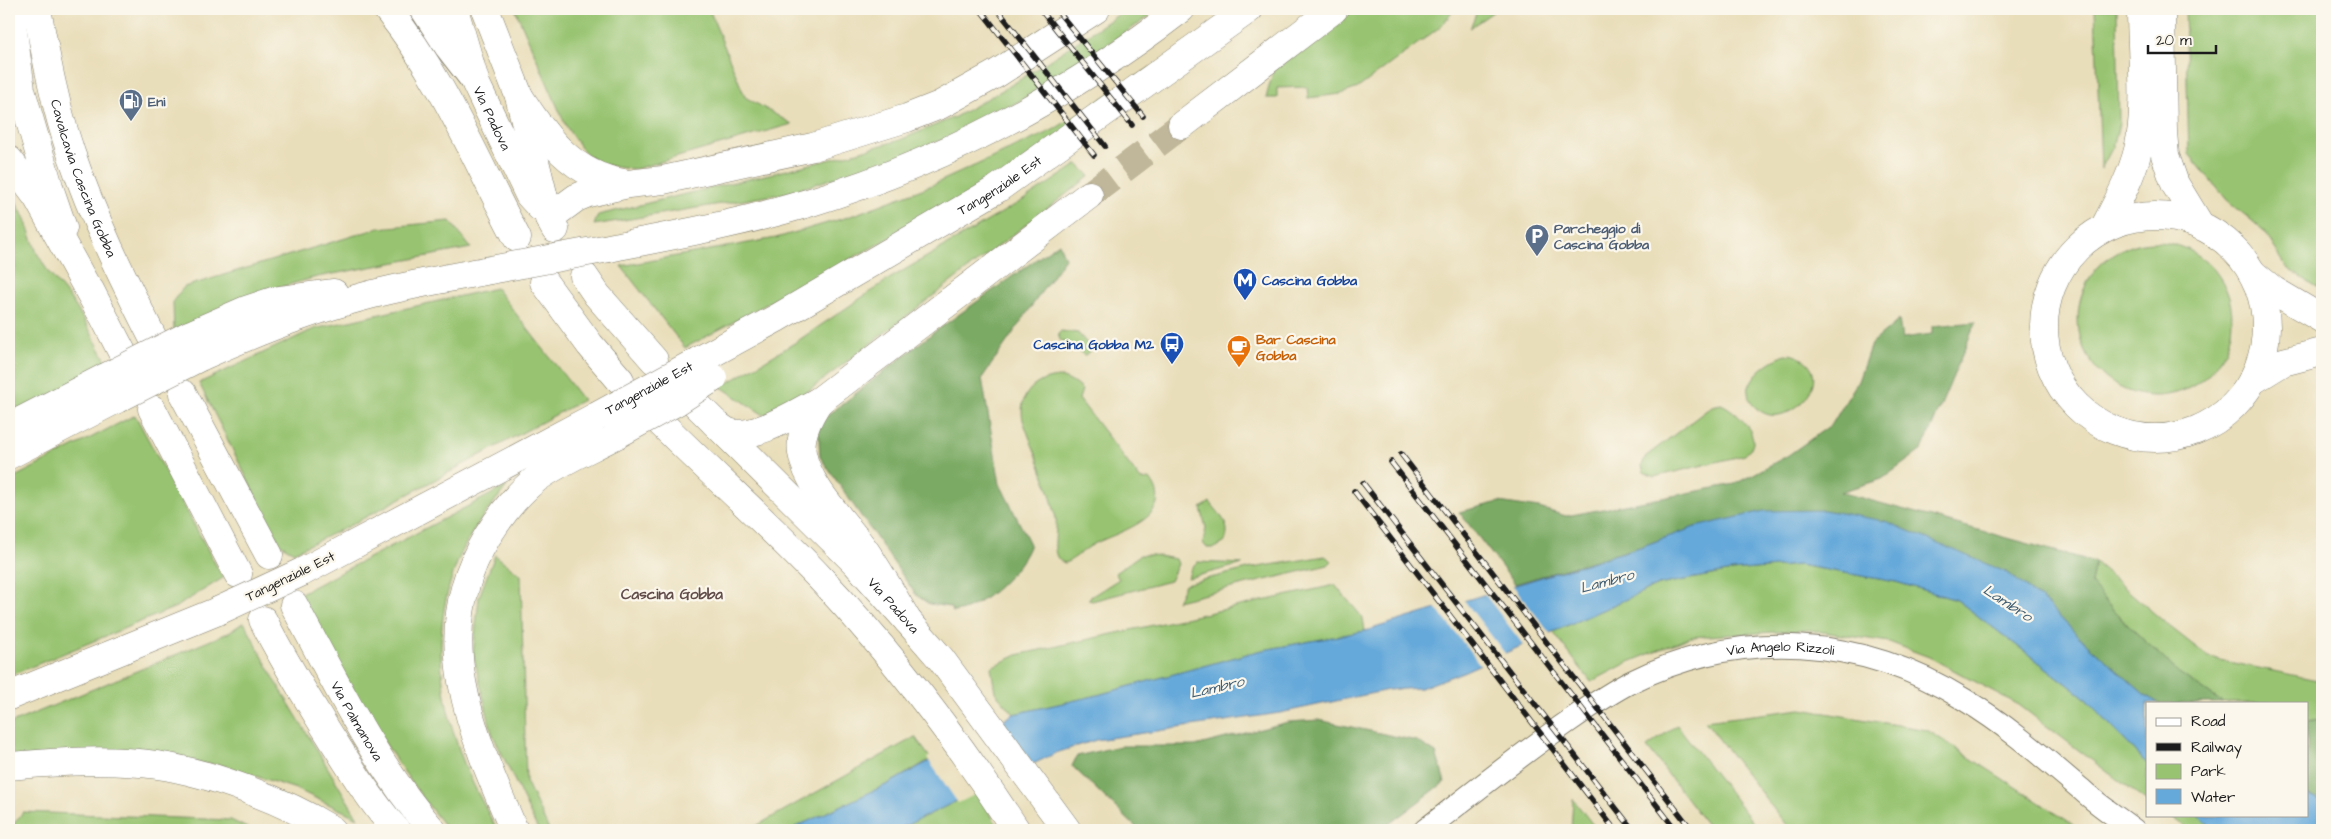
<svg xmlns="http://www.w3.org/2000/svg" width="2331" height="839" font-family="'Architects Daughter',sans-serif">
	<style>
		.green { fill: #98c471; stroke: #5a7046 }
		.forest { fill: #7aaa63; stroke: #4b6340 }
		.water { fill: #65a9da; stroke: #40627b }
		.pier { fill: #e9deba }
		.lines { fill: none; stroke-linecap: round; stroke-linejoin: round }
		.motorway-tunnel { stroke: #c0b79a; stroke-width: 28; stroke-dasharray: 28 14; stroke-linecap: butt }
		.tertiary-casing { stroke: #827d6b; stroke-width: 24 }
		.secondary-casing { stroke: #827d6b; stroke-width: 28 }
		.primary-casing { stroke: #827d6b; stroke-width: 29 }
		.trunk-casing { stroke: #827d6b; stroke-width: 29 }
		.motorway-casing { stroke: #827d6b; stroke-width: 29 }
		.tertiary { stroke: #fff; stroke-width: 22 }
		.secondary { stroke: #fff; stroke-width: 26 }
		.primary { stroke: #fff; stroke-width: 28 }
		.trunk { stroke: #fff; stroke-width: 28 }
		.motorway { stroke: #fff; stroke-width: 28 }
		.rail-casing { stroke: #1c1c1c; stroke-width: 5.5 }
		.rail { stroke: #fbf7ec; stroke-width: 4; stroke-dasharray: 11; stroke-linecap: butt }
		.motorway-bridge-casing { stroke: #827d6b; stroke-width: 29; stroke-linecap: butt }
		.motorway-bridge { stroke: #fff; stroke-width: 28 }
		.labels { text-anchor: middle; stroke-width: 4.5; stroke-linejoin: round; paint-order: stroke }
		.service-label { font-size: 14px; font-weight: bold; fill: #4e5e75; stroke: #fbf7ec; text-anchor: start }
		.street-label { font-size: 14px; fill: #1c1c1c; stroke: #fbf7ec }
		.transit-label { font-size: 14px; font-weight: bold; fill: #164399; stroke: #fbf7ec; text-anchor: start }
		.food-label { font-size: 14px; font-weight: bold; fill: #c56008; stroke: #fbf7ec; text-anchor: start }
		.water-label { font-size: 15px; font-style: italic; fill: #3d5b71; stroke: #fbf7ec }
		.neighbourhood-label { font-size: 15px; font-weight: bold; fill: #624d4b; stroke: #fbf7ec }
	</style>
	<rect width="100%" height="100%" fill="#fbf7ec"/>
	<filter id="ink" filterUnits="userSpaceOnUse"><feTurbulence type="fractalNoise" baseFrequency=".02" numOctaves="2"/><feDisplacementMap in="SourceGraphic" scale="10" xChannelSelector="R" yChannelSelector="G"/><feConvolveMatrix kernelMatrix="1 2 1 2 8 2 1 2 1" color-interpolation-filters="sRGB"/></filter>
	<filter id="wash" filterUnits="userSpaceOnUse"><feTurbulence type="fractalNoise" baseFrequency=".0096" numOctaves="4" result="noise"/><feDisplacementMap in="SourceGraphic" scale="20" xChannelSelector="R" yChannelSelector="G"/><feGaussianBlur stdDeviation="1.12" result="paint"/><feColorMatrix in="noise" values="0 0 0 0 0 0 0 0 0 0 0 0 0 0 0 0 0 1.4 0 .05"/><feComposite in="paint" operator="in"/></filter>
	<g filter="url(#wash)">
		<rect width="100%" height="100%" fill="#e9deba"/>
		<!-- green -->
		<g class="green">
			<path d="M515,9H709L745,97L792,124L636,169C596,167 585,158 565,124Z"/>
			<polygon points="1127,9 1161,9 1034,93 963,132 878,164 787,193 594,225 598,215 836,158 900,140 955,117 1013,84"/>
			<polygon points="1354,9 1455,9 1440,27 1358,88 1341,94 1308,98 1307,87 1277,88 1277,98 1266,98 1274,68"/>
			<polygon points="1478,9 1497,9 1470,28"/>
			<polygon points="2095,9 2117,9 2119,123 2114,145 2101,169"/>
			<polygon points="2185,9 2322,9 2322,290 2288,269 2263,230 2227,200 2189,154"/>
			<polygon points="1151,67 992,183 685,348 621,266 776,238 848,217 930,186 1053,130"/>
			<polygon points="1078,164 1090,176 803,395 764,415 721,387 796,342 889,279 1025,199"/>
			<polygon points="9,188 25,219 37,253 49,273 70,298 83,318 109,366 9,418"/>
			<polygon points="450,221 471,248 317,277 273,289 174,332 173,301 184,287 379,228"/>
			<circle cx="2155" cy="319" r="77"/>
			<polygon points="496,288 583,400 351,525 294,552 280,544 199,383 314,329"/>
			<polygon points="1061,331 1078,333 1092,349 1084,356 1075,346 1060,340 1058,334"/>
			<path d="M1790,354C1844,368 1793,428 1764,413C1726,394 1765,359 1790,354Z"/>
			<path d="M1059,377C1068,379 1075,383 1082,390L1079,399L1141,480L1150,479C1178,515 1122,531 1098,542C1086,547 1077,558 1065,563C1048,559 1058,532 1056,519C1050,485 1034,452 1023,420C1018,395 1034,379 1059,377Z"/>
			<path d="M1721,404C1732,408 1754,428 1753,442C1753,447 1749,451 1745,455L1654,477L1644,472L1642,466L1645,457L1712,406Z"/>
			<polygon points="135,415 223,578 176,607 9,676 9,480"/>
			<path d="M507,486C494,503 479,520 469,538C431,606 435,684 461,755C470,781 485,806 497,830H448C388,758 345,676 299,594Z"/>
			<path d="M1210,502C1220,515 1233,526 1224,543L1215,548H1207L1203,543L1206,528L1201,508Z"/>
			<polygon points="495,555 521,575 526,781 549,830 538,830 492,733 473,654 479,597"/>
			<polygon points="1140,555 1153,555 1176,559 1178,564 1170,581 1092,601 1089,600 1089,598 1119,579 1115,573"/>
			<polygon points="1325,556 1332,561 1328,565 1177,601 1185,584 1252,568"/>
			<polygon points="1197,562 1243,564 1188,578 1191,568"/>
			<polygon points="2095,562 2169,626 2210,658 2322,681 2322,719 2307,721 2307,703 2223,703 2179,673 2115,613 2091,583"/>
			<polygon points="1799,565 1896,582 1957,600 2083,696 2147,764 2147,802 2019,705 1929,657 1889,642 1809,630 1691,637 1629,662 1591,682 1553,632 1658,585 1732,571"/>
			<polygon points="1335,585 1363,618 1365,631 1258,651 1094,696 1014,714 995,692 991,667 1017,655"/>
			<polygon points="244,622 276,682 358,818 296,789 221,765 89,752 9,758 9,724 228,633"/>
			<polygon points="1801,709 1927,730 2082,830 1790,830 1705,721"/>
			<polygon points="1677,725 1759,830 1711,830 1647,747"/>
			<polygon points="915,737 931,759 888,784 789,830 749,830"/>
			<polygon points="977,791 1000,830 897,830"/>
			<polygon points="1573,799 1597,830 1571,830"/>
			<polygon points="23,812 231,820 251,830 9,830"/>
			<polygon points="2168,815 2197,815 2216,830 2190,830"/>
		</g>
		<!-- forest -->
		<g class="forest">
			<path d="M1059,243L1065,258L982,378L1000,484L1030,544C1022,569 980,611 953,612L950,607L929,604L916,595L820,457L818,423L933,333Z"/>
			<polygon points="1899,320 1902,338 1932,334 1932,326 1976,322 1922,450 1882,479 1840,492 2095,562 2091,583 2115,613 2179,673 2223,703 2157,703 2144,694 2079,637 2050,607 2008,573 1949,549 1695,527 1640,547 1515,584 1459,512 1499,502 1539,508 1566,516 1735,484 1787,456 1832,424 1858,381 1871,344"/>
			<polygon points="2322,719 2322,801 2307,795 2307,721"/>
			<polygon points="1319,720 1417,741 1436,753 1445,782 1381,830 1139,830 1072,766 1077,756 1120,746 1195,746 1288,722"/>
		</g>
		<!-- water -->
		<g class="water">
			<polygon points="1824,510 1885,521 2008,573 2050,607 2079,637 2144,694 2157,703 2147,703 2147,764 2083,696 1957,600 1896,582 1799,565 1732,571 1658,585 1463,672 1421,688 1388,690 1280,713 1096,740 1056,753 897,830 789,830 888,784 1014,714 1094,696 1258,651 1365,631 1640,547 1695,527 1764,511"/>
			<polygon points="2307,795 2322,801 2322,830 2216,830 2197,815 2307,815"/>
		</g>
		<!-- pier -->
		<g class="pier">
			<polygon points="1511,583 1552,636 1525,647 1483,592"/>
			<polygon points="1463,599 1507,656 1482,667 1435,607"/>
			<polygon points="999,720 1034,766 958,803 927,758"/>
		</g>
	</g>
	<g filter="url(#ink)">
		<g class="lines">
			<!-- motorway-tunnel -->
			<polyline class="motorway-tunnel" points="1089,195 1182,125"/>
			<defs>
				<g id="tertiary">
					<path id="s1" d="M1425,830C1470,795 1515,759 1562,726C1585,710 1607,694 1631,682C1742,627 1862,636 1965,700C2008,726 2044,758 2082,790C2098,805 2117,817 2134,830"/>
				</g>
				<polyline id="secondary" points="423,9 447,46 475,82"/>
				<g id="primary">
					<path id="s2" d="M454,9L476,84L529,195L540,207"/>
					<polyline points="485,9 519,96 549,218 555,229"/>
					<polyline points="584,276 597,295 654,360"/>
					<path id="s3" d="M694,402L855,562L907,620L941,659L1067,830"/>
				</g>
				<g id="trunk">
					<polyline points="10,9 21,90 50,190 63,228"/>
					<path id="s4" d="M37,9C46,57 55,106 71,153C93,218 123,279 154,340"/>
					<polyline points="90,290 124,356"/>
					<polyline points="183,394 269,555"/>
					<polyline points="152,409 238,574"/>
					<path id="s5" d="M294,605C335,682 375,764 432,830"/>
					<path d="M263,620C282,658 304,693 326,729C348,764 369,799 396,830"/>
				</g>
				<g id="motorway">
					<path d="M387,9C443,78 476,161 517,238"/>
					<polyline points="2161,9 2163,132 2165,155 2175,184 2200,225"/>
					<path d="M519,96C545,137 573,176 624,183"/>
					<polyline points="1182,125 1334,9"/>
					<polyline points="9,160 37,197 100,311"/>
					<circle cx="2155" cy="327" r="111"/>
					<polyline points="549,218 576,198 588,193 628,184 663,180 813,147 907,118 940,105 996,74 1096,9"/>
					<path d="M2104,228C2117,203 2131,178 2138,150C2148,109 2141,52 2141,9"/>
					<path d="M609,248C675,235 742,223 808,203C944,162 1068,96 1181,9"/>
					<polyline points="2252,273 2273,290 2322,319"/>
					<polyline points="544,282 590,345 620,380"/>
					<polyline points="189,335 246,310 273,301 334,293"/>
					<path d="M200,357C253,333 306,312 362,297C402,286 444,279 485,271"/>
					<path id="s6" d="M698,361L777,318L997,189L1249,9"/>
					<polyline points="2252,381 2283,362 2322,352"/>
					<path d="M819,401C809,416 799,434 802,453C808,488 846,523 866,552C881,574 894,597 907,620"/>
					<path d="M660,422C713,475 769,524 821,579C894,656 958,741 1016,830"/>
					<path d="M715,423C719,426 724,430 728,432C754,441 797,412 819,401L1089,195"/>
					<polyline points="9,427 106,377"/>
					<polyline points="9,455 117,399"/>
					<polyline points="302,572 597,416"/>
					<polyline points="9,696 218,611"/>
					<path d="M9,766C55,762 111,758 157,765C212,773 285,801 332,830"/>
					<path d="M514,830C473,736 427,635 487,537C500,516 516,495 536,479C560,461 590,449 616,435"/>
				</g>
			</defs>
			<!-- tertiary casing -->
			<use href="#tertiary" class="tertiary-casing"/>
			<!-- secondary casing -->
			<use href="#secondary" class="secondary-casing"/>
			<!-- primary casing -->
			<use href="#primary" class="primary-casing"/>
			<!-- trunk casing -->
			<use href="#trunk" class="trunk-casing"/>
			<!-- motorway casing -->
			<use href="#motorway" class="motorway-casing"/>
			<!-- tertiary -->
			<use href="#tertiary" class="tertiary"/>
			<!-- secondary -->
			<use href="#secondary" class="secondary"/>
			<!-- primary -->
			<use href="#primary" class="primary"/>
			<!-- trunk -->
			<use href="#trunk" class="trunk"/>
			<!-- motorway -->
			<use href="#motorway" class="motorway"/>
			<defs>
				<g id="rail">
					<polyline points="980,9 1094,155"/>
					<polyline points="997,9 1105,146"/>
					<polyline points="1040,9 1132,125"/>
					<polyline points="1056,9 1143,116"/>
					<polyline points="1401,454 1692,830"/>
					<polyline points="1391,462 1676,830"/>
					<polyline points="1363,483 1633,830"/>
					<polyline points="1354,491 1615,830"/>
				</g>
			</defs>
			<!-- rail casing -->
			<use href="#rail" class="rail-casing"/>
			<!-- rail -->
			<use href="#rail" class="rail"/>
			<defs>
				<g id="motorway-bridge">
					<polyline points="485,271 609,248"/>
					<polyline points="106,377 189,335"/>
					<polyline points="117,399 200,357"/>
					<path id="s7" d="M597,416L698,361"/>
					<polyline points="616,435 676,402 713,378"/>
					<polyline points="218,611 302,572"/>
				</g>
			</defs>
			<!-- motorway-bridge casing -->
			<use href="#motorway-bridge" class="motorway-bridge-casing"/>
			<!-- motorway-bridge -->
			<use href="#motorway-bridge" class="motorway-bridge"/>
		</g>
	</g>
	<!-- icons -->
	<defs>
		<symbol id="fuel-pin" viewBox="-11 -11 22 30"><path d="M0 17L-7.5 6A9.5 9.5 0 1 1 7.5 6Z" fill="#5c6f8a" stroke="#fbf7ec"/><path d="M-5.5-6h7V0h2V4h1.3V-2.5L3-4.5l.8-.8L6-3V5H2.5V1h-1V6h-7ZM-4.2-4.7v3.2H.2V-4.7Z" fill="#fff"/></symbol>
		<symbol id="parking-pin" viewBox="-11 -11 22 30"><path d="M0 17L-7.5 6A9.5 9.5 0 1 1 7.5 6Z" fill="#5c6f8a" stroke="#fbf7ec"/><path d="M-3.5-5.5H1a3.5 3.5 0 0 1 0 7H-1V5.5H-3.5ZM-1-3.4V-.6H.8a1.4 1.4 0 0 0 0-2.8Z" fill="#fff"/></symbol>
		<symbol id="metro-pin" viewBox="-11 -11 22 30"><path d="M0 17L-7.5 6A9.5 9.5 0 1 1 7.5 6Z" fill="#1a4fb4" stroke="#fbf7ec"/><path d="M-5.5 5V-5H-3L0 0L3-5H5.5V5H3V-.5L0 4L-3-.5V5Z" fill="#fff"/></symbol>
		<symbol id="bus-pin" viewBox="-11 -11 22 30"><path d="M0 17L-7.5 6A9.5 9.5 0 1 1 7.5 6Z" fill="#1a4fb4" stroke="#fbf7ec"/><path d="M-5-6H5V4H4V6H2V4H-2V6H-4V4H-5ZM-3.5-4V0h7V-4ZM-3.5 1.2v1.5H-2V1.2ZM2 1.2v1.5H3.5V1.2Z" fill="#fff"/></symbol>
		<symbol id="cafe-pin" viewBox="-11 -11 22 30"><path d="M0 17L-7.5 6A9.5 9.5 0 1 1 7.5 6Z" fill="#e8710a" stroke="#fbf7ec"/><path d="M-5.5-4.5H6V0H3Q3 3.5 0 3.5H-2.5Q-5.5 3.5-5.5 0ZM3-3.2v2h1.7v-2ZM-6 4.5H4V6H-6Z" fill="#fff"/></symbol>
	</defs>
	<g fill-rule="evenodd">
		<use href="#fuel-pin" x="117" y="87" width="28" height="38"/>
		<use href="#parking-pin" x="1523" y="222" width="28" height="38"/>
		<use href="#metro-pin" x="1231" y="266" width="28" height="38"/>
		<use href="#bus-pin" x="1158" y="330" width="28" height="38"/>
		<use href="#cafe-pin" x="1225" y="333" width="28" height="38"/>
	</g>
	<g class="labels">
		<!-- service labels -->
		<g class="service-label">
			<text x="148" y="106">Eni</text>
			<text x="1554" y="233">Parcheggio di<tspan x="1554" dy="16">Cascina Gobba</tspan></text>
		</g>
		<!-- street labels -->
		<g class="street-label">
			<text dy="5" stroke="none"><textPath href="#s2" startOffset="116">Via Padova</textPath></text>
			<text dy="5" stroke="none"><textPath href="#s4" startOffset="176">Cavalcavia Cascina Gobba</textPath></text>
			<text dy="5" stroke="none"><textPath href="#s6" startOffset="349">Tangenziale Est</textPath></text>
			<text dy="5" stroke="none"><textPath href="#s7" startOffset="59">Tangenziale Est</textPath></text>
			<text transform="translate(290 576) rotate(-26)" y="5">Tangenziale Est</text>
			<text dy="5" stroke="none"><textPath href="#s3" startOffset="285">Via Padova</textPath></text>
			<text dy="5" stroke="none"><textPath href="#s1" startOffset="409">Via Angelo Rizzoli</textPath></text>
			<text dy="5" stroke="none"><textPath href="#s5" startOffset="132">Via Palmanova</textPath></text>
		</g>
		<!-- transit labels -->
		<g class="transit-label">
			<text x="1262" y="285">Cascina Gobba</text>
			<text x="1154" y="349" text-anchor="end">Cascina Gobba M2</text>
		</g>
		<!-- food labels -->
		<g class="food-label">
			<text x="1256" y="344">Bar Cascina<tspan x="1256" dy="16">Gobba</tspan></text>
		</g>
		<!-- water labels -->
		<g class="water-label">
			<text transform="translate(1607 581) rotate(-15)" y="5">Lambro</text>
			<text transform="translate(2008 603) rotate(33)" y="5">Lambro</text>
			<text transform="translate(1217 687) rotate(-13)" y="5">Lambro</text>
		</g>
		<!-- neighbourhood labels -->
		<g class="neighbourhood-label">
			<text x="672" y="599">Cascina Gobba</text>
		</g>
	</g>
	<!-- margin -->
	<rect width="2331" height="839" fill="none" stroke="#fbf7ec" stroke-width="30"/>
	<!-- legend -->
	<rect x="2146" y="702" width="162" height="115" fill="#fbf7ec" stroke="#a29f99"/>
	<rect x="2156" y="718" width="25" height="8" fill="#ffffff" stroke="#a29f99"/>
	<text x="2191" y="726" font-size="15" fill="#1c1c1c">Road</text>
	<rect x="2156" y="743" width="25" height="8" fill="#1c1c1c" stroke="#a29f99"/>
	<text x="2191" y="752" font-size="15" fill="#1c1c1c">Railway</text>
	<rect x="2156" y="764" width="25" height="15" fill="#98c471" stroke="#a29f99"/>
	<text x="2191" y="776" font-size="15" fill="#1c1c1c">Park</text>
	<rect x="2156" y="789" width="25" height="15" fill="#65a9da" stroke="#a29f99"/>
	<text x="2191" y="802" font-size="15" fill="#1c1c1c">Water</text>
	<!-- scale -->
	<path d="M2148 45v8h68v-8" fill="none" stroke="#1c1c1c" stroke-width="2.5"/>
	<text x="2156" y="45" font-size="15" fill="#1c1c1c" stroke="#fbf7ec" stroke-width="4" paint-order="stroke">20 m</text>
</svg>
